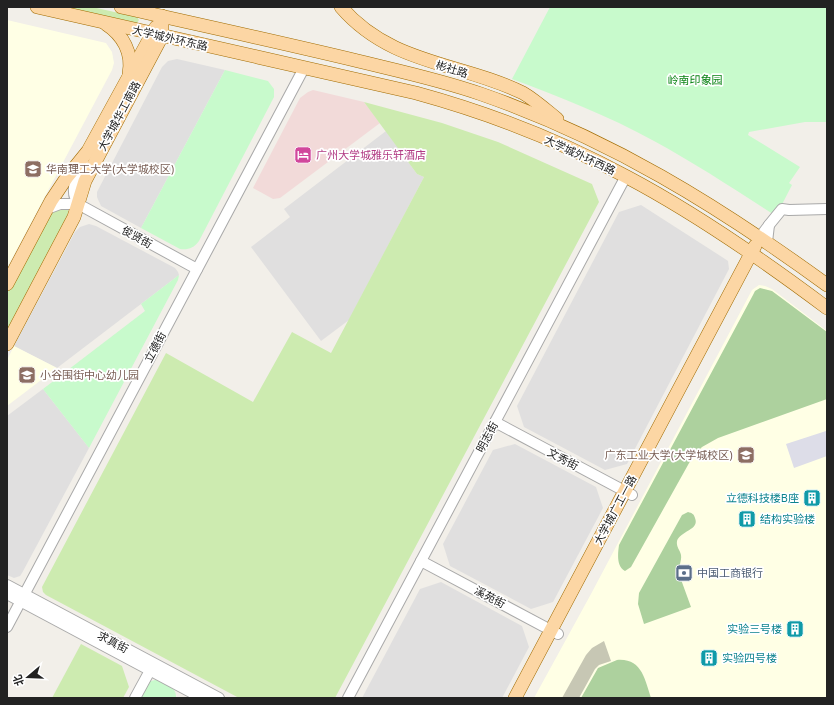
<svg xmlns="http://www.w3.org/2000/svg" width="834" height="705" font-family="Overpass,'Noto Sans SC',sans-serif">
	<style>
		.residential { fill: #e0dfdf }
		.commercial { fill: #f2dad9 }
		.education { fill: #ffffe5 }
		.construction { fill: #c7c7b4 }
		.grass { fill: #cdebb0 }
		.forest { fill: #add19e }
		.park { fill: #c8facc }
		.plaza { fill: #dddde8 }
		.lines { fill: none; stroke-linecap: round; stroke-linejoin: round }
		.minor-casing { stroke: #a9a9a9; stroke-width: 12 }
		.major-casing { stroke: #a06b00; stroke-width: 14 }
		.minor { stroke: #fff; stroke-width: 10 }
		.major { stroke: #fcd6a4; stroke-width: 13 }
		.labels { text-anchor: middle; stroke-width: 3.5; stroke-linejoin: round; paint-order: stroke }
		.street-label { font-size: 11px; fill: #222; stroke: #fff }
		.park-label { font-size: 11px; fill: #0c8416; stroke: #fff }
		.hotel-label { font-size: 11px; fill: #b23c85; stroke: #fff; text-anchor: start }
		.education-label { font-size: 11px; fill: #785e54; stroke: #fff; text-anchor: start }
		.culture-label { font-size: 11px; fill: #0d838f; stroke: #fff; text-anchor: end }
		.service-label { font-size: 11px; fill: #4e5e75; stroke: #fff; text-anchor: start }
	</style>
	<rect width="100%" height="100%" fill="#f2efe9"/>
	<!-- residential -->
	<g class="residential">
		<polygon points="177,59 225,70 141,228 101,206 97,197 97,192 162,67 168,61"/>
		<polygon points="386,131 417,174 424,177 349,320 321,341 251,247 290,217 284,209"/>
		<polygon points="641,205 722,257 728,261 729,269 627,464 605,470 524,427 517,406 619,212"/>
		<polygon points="89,224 96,226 175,268 178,272 179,275 57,368 14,346 75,232 80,227"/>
		<polygon points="43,389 89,448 22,573 20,576 14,578 7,575 7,416"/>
		<polygon points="515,444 596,487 603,508 553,602 531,609 450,566 443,544 493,450"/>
		<polygon points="441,582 522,626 529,647 502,698 362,698 420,589"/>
	</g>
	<!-- commercial -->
	<polygon class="commercial" points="313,90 364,102 380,123 280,198 273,199 253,188 300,98 308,92"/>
	<!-- education -->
	<g class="education">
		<polygon points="7,20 106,43 112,52 114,63 112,70 7,268"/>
		<polygon points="759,285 765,286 772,289 827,331 827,698 534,698 591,594 752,290"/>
		<polygon points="14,346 57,368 7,406 7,360"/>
	</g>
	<!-- construction -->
	<polygon class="construction" points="604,641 611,661 599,665 595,669 579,698 562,698 586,655 592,648"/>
	<!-- grass -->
	<g class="grass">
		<polygon points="63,7 92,7 137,17 139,20 137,23"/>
		<polygon points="364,102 442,123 498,142 592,184 599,202 335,698 239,698 46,595 43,592 42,587 166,353 253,402 292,332 331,353 424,177 417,174"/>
		<polygon points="66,207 69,212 7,339 7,291 43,223 55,209"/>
		<polygon points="81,644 122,666 129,687 123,698 52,698"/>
	</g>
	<!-- forest -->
	<g class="forest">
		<path d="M760,288L772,291L827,332V399L718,438L702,447L693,456L631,567L625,571C616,566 618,553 619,545L753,295L755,291Z"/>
		<path d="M688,512C692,513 694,514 695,518C700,530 680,531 677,541C676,547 680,550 681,555C682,561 678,567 679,574L691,607L644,624L638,604L639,593L682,515Z"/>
		<path d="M617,660C642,658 645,680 651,698H581L598,668Z"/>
	</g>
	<!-- park -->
	<g class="park">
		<path d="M550,7H827V122H805L749,132L748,135L800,167L789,183L792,185L776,216C736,190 696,164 654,141C609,116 560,97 512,79Z"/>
		<path d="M225,70L268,81L274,89V97L199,241C194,248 188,250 180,249L141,228Z"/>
		<polygon points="179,275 178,280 89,448 43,389 145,311 141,304"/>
		<path d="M155,680H158C166,684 177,687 176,698H139L148,682Z"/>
	</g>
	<!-- plaza -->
	<polygon class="plaza" points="826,431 827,456 794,468 786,444"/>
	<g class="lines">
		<defs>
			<g id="minor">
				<path d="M78,204C69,190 76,177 83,163"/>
				<polyline points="47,209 60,204 78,204 197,269"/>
				<polyline points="769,225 782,209 789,210 827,209"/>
				<polyline points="760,237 769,225 767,242"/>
				<polyline points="495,422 632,495"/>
				<polyline points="421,561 558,634"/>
				<polyline points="7,585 219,698"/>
				<polyline points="7,594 202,698"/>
				<polyline points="7,627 304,68"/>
				<polyline points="135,698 153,665"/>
				<polyline points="348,698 626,176"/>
			</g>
			<g id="major">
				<path d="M37,7L416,93C489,113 561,141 627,177C697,214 763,260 827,308"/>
				<path d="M121,7C200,25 279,42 358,61C399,71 441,80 481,94C610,139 717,205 827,285"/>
				<path d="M341,7C391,65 460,62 523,93C535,100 546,110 557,119"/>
				<path d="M106,24C123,35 133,53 129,74"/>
				<polyline points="7,284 51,201 67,177 88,151 156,27"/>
				<polyline points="7,344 74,217 85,181 162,36 162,16"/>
				<polyline points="515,698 755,246"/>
			</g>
		</defs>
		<!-- minor casing -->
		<use href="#minor" class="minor-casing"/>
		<!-- major casing -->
		<use href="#major" class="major-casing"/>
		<!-- minor -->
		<use href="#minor" class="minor"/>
		<!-- major -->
		<use href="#major" class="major"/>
	</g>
	<!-- icons -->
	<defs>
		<symbol id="hotel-square" viewBox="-11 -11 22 22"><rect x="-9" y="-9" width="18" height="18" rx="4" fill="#d1479c" stroke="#fff"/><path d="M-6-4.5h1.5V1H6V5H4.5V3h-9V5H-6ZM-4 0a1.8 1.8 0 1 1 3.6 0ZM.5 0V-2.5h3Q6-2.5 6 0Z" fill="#fff"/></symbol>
		<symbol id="university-square" viewBox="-11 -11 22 22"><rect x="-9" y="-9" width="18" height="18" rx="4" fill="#8d6e63" stroke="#fff"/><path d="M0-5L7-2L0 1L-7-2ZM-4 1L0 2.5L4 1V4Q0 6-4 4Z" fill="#fff"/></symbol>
		<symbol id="school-square" viewBox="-11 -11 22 22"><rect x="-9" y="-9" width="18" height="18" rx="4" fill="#8d6e63" stroke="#fff"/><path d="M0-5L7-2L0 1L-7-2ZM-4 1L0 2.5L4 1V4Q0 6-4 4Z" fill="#fff"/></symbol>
		<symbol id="building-square" viewBox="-11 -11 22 22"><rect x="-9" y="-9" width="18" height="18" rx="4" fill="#0f9aa8" stroke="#fff"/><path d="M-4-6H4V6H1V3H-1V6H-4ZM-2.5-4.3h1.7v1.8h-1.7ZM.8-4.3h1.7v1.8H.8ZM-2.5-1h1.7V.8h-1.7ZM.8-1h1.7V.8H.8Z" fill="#fff"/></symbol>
		<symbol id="bank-square" viewBox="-11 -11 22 22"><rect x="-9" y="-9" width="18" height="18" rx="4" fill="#5c6f8a" stroke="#fff"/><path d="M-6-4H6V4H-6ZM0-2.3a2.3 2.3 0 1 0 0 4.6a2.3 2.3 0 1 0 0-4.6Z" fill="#fff"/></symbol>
	</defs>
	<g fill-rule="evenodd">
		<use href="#hotel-square" x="293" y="145" width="20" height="20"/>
		<use href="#university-square" x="23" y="159" width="20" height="20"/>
		<use href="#school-square" x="17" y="365" width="20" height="20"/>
		<use href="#university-square" x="736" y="445" width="20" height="20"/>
		<use href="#building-square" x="802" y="488" width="20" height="20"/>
		<use href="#building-square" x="737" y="509" width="20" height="20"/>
		<use href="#bank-square" x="674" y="563" width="20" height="20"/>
		<use href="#building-square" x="785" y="619" width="20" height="20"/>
		<use href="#building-square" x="699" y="648" width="20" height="20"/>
	</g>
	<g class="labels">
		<!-- street labels -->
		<g class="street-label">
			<text transform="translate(170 38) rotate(13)" y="4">大学城外环东路</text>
			<text transform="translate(452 69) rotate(17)" y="4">彬社路</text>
			<text transform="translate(119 116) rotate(-62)" y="4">大学城华工南路</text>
			<text transform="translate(580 155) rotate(25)" y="4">大学城外环西路</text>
			<text transform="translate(137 237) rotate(29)" y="4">俊贤街</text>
			<text transform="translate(155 347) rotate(-62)" y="4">立德街</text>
			<text transform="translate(487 437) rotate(-62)" y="4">明志街</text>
			<text transform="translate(563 459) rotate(28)" y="4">文秀街</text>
			<text transform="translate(615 510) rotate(-62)" y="4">大学城广工一路</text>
			<text transform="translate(490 597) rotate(28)" y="4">溪苑街</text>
			<text transform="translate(113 642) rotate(28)" y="4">求真街</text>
		</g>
		<!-- park labels -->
		<g class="park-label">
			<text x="695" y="84">岭南印象园</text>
		</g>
		<!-- hotel labels -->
		<g class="hotel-label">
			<text x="316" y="159">广州大学城雅乐轩酒店</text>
		</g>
		<!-- education labels -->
		<g class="education-label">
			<text x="46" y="173">华南理工大学(大学城校区)</text>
			<text x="40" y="379">小谷围街中心幼儿园</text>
			<text x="733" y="459" text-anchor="end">广东工业大学(大学城校区)</text>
		</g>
		<!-- culture labels -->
		<g class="culture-label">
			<text x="799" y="502">立德科技楼B座</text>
			<text x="760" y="523" text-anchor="start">结构实验楼</text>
			<text x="782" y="633">实验三号楼</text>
			<text x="722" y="662" text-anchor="start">实验四号楼</text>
		</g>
		<!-- service labels -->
		<g class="service-label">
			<text x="697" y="577">中国工商银行</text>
		</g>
	</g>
	<!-- border -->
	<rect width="834" height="705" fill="none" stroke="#222222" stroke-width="16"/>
	<!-- north arrow -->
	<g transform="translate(28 677) rotate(251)" stroke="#ffffff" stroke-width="3" paint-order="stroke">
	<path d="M0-3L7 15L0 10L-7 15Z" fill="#222222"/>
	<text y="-6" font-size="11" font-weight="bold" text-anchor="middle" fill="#222222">北</text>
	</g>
</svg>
